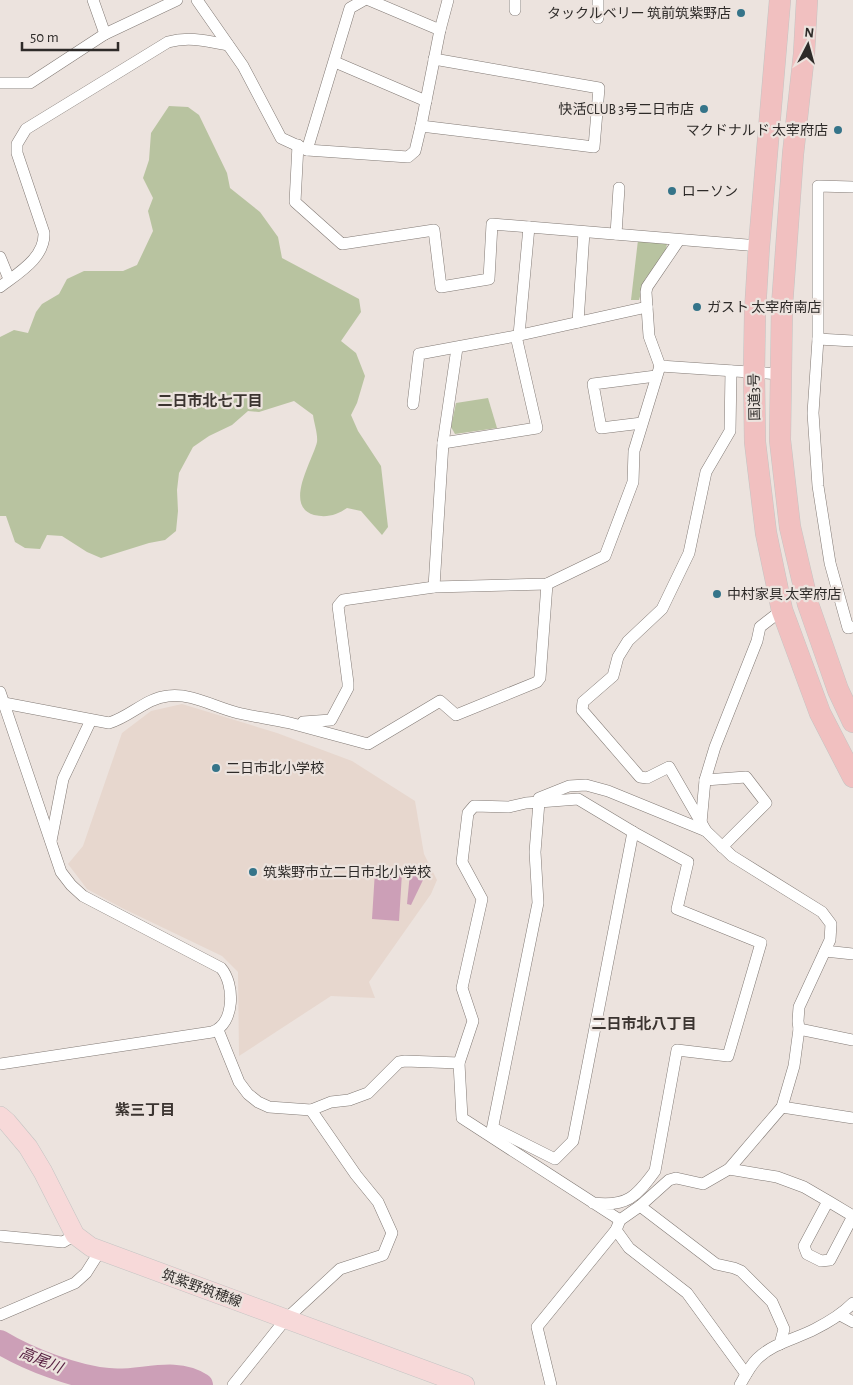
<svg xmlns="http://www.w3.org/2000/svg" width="853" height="1385" font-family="'Alegreya Sans','Noto Sans JP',sans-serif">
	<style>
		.built { fill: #e7d7ce }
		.green { fill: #b8c3a0 }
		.water { fill: #cc9fb7 }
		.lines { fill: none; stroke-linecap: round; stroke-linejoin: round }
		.river { stroke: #cc9fb7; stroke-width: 24 }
		.street-casing { stroke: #827a75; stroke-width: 12 }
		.primary-casing { stroke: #c4c4c3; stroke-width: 20 }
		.highway-casing { stroke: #c4c4c3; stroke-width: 22 }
		.street { stroke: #fff; stroke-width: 11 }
		.primary { stroke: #f7d9d9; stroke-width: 19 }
		.highway { stroke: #f1c0c0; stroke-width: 21 }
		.poi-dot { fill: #357489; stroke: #ece3de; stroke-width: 2 }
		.labels { text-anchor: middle; stroke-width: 4.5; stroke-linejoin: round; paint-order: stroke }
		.poi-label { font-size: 14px; fill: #2e2b29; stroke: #ece3de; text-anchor: start }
		.street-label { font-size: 14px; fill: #2e2b29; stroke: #ece3de }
		.neighbourhood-label { font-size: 15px; font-weight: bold; fill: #3b3430; stroke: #ece3de }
		.water-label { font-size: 15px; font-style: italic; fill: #592243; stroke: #ece3de }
	</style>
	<rect width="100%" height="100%" fill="#ece3de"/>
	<!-- built -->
	<polygon class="built" points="182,704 277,733 352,761 415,801 424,854 437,880 431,894 369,982 375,998 331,996 239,1056 238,972 222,956 122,908 87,889 68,864 83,846 122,733 151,711"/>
	<!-- green -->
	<g class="green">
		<path d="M169,106L188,107L199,115L227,173L230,188L260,212L278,237L282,258L359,299L361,312L341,341L356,353L365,376L357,403L351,415L358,431L381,466L388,527L382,535L361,511L347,508C337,515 327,518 314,515C283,506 313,460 317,442C318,434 314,423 313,415L294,401L259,412L248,411L232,425L209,436L193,447L179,473L177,490L178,511L176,531L165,540L149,543L101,558L87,552L62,536L47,535L40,549L25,548L15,542L6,516H0V337L14,330L28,333L36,312L42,304L59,294L67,279L84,271H123L137,265L153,231L148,211L153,198L143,178L149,160L151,133Z"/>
		<polygon points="638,240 667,242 666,252 645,279 639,300 631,300"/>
		<polygon points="488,398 497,428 455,434 451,427 456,403"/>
	</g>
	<!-- water -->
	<g class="water">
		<polygon points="375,871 402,873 399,921 372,919"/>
		<polygon points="410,873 419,873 423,880 411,905 407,904"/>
	</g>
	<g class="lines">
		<!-- river -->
		<path class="river" d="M0,1342C28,1359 75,1377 108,1380C138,1384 174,1367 201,1385"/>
		<defs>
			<g id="street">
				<polyline points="93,0 105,34"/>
				<polyline points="197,0 243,66 281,138 307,150 408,157 415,151 421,126 594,147 599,88 434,59"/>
				<polyline points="369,0 440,30"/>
				<polyline points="515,0 515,10"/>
				<polyline points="598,18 598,0"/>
				<polyline points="335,62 426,101"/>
				<polyline points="0,83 30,83 105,34 177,0"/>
				<polyline points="421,126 440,30 448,0"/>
				<polyline points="298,145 295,202 342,244 434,230 441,287 489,279 492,224 759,246"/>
				<polyline points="307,150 350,8 364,0"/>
				<polyline points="853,187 818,186 818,339 813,413 818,486 830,563 848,628 853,627"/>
				<polyline points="616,234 619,188"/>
				<polyline points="679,240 647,287 646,292 649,336 660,366 780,374"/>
				<polyline points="0,257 9,279"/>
				<path d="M0,287C18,273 45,258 44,233L17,153V144L26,129L168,42C189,36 207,41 228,45"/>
				<polyline points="578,322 584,232"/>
				<polyline points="519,335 529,227"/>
				<polyline points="818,339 853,341"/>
				<polyline points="413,404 419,354 516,336 647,307"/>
				<polyline points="642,423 601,428 593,384 656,376"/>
				<polyline points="443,443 537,428 516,336"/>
				<polyline points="434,587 443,443 457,348"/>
				<path d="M0,692L61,872L71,885L83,896L221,968C235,984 235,1024 212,1032L0,1064"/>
				<path d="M0,704L4,703L109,723C130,717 146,698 168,696C192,693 214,707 238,713C255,717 273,719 290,723C316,730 342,737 368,744L440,701L456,715L537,682L540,678L547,584"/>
				<polyline points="303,722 331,720 348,688 348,683 338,606 343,600 434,587 547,584 605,556 633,482 634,451 660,366"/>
				<polyline points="705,780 746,777 766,803 722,847"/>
				<polyline points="539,798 569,786 586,785 608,791 706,831"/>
				<polyline points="701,823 705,780 715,747 757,641 760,627 782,610"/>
				<polyline points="51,841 63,779 91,720"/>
				<polyline points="825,951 853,954"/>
				<polyline points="799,1029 853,1040"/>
				<polyline points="218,1030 239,1082 248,1094 258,1102 269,1107 311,1110 331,1102 349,1100 368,1093 399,1062 405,1061 459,1063"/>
				<polyline points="782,1107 853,1118"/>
				<polyline points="493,1128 555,1159 573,1141 633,832"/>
				<polyline points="491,1135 538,903 535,852 539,802"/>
				<polyline points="729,1169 777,1177 804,1187 828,1201 804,1246 807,1254 821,1261 830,1260 853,1216 828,1201"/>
				<path d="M593,1203C627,1207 636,1197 655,1171L677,1050L728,1056L761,943L677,909L688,862L633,832L578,799L526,803L509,807L474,806L468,813L462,862L482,899L462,988L473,1021L459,1063L462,1118L620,1220"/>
				<polyline points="640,1206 716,1264 734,1268 741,1271 772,1302 784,1329 780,1344"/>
				<polyline points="616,1230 629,1248 687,1293 746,1374"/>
				<polyline points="0,1236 63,1242 75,1235"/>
				<polyline points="0,1315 75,1283 86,1273 100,1251"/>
				<polyline points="840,1315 853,1322"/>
				<polyline points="233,1385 285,1320 340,1269 383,1255 392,1233 378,1202 356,1175 311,1110"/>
				<polyline points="551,1385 537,1327 616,1230 620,1220 640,1206 669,1180 676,1178 703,1184 729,1169 782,1107 794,1066 799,1029 798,1021 799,1007 830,940 831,924 822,912 732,856 706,831 669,767 647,778 640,777 582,710 583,702 613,676 618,657 628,641 662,609 689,553 706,472 730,431 731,371"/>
				<path d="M740,1385C745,1376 750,1366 757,1359C773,1343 796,1339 815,1329C829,1322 842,1314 853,1303"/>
			</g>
			<polyline id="primary" points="0,1116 7,1122 28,1147 43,1172 75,1235 91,1247 465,1385"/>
			<g id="highway">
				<polyline points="780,0 759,246 755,312 754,373 755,442 766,533 782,610 820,713 853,777"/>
				<polyline points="807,0 804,54 793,154 782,306 780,440 790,527 808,604 838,690 853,722"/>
			</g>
		</defs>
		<!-- street casing -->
		<use href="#street" class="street-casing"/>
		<!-- primary casing -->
		<use href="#primary" class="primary-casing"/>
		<!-- highway casing -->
		<use href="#highway" class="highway-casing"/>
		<!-- street -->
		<use href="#street" class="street"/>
		<!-- primary -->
		<use href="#primary" class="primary"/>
		<!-- highway -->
		<use href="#highway" class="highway"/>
	</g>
	<!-- markers -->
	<g class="poi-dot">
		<circle cx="741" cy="13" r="5"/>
		<circle cx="704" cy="109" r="5"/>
		<circle cx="838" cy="130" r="5"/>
		<circle cx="672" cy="191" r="5"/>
		<circle cx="697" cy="307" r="5"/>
		<circle cx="717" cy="594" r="5"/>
		<circle cx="216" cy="768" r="5"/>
		<circle cx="253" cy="872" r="5"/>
	</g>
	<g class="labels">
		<!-- poi labels -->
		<g class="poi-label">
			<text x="731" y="18" text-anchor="end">タックルベリー 筑前筑紫野店</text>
			<text x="694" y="114" text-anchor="end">快活CLUB 3号二日市店</text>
			<text x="828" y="135" text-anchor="end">マクドナルド 太宰府店</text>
			<text x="682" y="196">ローソン</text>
			<text x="707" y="312">ガスト 太宰府南店</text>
			<text x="727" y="599">中村家具 太宰府店</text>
			<text x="226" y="773">二日市北小学校</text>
			<text x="263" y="877">筑紫野市立二日市北小学校</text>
		</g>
		<!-- street labels -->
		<g class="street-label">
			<text transform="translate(754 397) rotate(-91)" y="5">国道3号</text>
			<text transform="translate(202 1288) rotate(20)" y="5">筑紫野筑穂線</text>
		</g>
		<!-- neighbourhood labels -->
		<g class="neighbourhood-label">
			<text x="210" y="406">二日市北七丁目</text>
			<text x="644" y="1029">二日市北八丁目</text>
			<text x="145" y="1115">紫三丁目</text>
		</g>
		<!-- water labels -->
		<g class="water-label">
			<text transform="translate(41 1360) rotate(22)" y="5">高尾川</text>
		</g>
	</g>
	<!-- north arrow -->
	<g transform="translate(808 45) rotate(6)" stroke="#ece3de" stroke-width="4" paint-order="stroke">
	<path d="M0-4L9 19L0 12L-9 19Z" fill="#2e2b29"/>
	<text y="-8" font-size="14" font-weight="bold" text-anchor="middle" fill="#2e2b29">N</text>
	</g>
	<!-- scale -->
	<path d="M22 42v8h96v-8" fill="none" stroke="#2e2b29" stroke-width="2.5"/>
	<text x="30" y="42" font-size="15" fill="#2e2b29" stroke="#ece3de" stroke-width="4" paint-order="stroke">50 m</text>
</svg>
